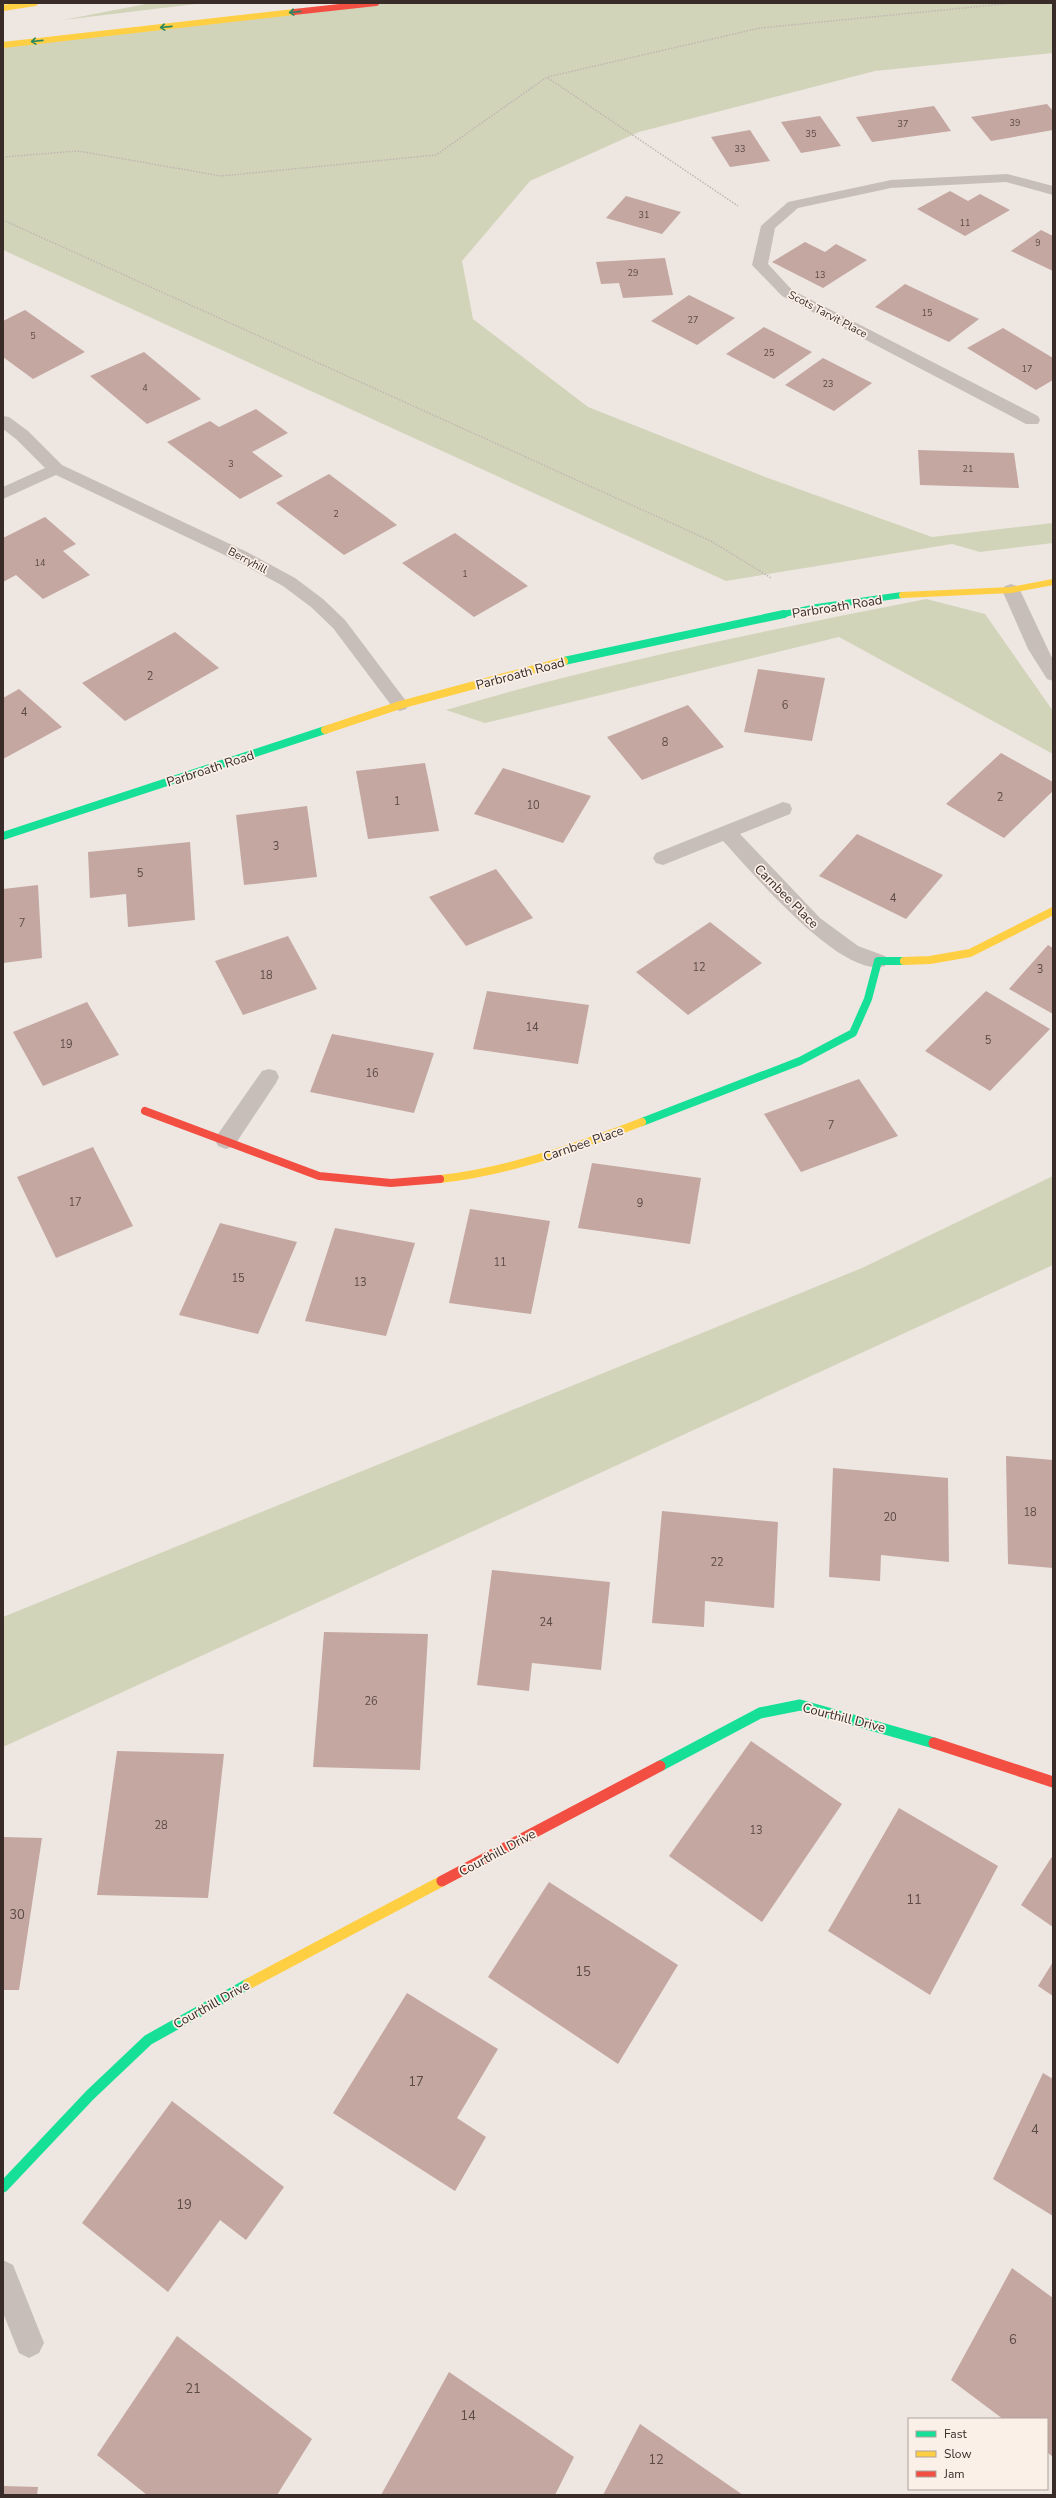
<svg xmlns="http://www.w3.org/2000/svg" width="1056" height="2498" font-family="'Nunito Sans',sans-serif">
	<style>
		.green { fill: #d2d4b9 }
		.building { fill: #c4a7a1 }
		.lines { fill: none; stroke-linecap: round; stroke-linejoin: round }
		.path { stroke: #c0b6b1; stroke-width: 1.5; stroke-dasharray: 1.5 1.5; stroke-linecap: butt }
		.street { fill: #c7beb9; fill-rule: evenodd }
		.fast-far2 { stroke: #16e098; stroke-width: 6 }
		.fast-far1 { stroke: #16e098; stroke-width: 8 }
		.fast { stroke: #16e098; stroke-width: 11 }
		.slow-far2 { stroke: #ffcf43; stroke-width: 6 }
		.slow-far1 { stroke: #ffcf43; stroke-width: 8 }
		.slow { stroke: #ffcf43; stroke-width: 11 }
		.jam-far2 { stroke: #f24e42; stroke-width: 6 }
		.jam-far1 { stroke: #f24e42; stroke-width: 8 }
		.jam { stroke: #f24e42; stroke-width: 11 }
		.oneway { stroke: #288660 }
		.labels { text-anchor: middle; stroke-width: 3.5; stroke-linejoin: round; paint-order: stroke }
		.far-number-label { font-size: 9px; fill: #5c4a46 }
		.far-street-label { font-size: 11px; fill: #392b27; stroke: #fbf0e8 }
		.number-label { font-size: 11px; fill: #5c4a46 }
		.street-label { font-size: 13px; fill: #392b27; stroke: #fbf0e8 }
		.near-number-label { font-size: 13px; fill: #5c4a46 }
	</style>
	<rect width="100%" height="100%" fill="#eee6e1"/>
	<!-- green -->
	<g class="green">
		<polygon points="151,3 204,3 63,20"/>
		<polygon points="376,3 1053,3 1053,53 875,71 639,132 530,181 462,261 473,319 588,407 768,478 932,537 1053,523 1053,543 980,552 952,544 726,581 3,250 3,45"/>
		<path d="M926,599L985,614L1053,711V754L839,637L485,723L446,710C604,663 764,631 926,599Z"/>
		<polygon points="1053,1176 1053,1265 3,1747 3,1617 862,1268"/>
	</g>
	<!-- building -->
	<g class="building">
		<polygon points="1047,104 1053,111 1053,130 991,141 971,117"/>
		<polygon points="934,106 951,131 872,142 856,117"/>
		<polygon points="820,116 841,146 801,153 781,122"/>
		<polygon points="750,130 770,161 730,167 711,137"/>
		<polygon points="950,191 968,201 980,194 1010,210 965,236 917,209"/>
		<polygon points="626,196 681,212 662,234 606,218"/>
		<polygon points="1041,230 1053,236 1053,271 1011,251"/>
		<polygon points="805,242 825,252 836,244 867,260 823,288 772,262"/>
		<polygon points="665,258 673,295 623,298 619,283 601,284 596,262"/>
		<polygon points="905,284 979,319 949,342 875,307"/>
		<polygon points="689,295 735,318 697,345 651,321"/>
		<polygon points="25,310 85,352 33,379 3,357 3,321"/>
		<polygon points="764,327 812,352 774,379 726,354"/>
		<polygon points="1003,328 1053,358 1053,380 1036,390 967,348"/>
		<polygon points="144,352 201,399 147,424 90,376"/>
		<polygon points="823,358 872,383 834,411 785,385"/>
		<polygon points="256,409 288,433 252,452 283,476 240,499 167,442 210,421 219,427"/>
		<polygon points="918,450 1014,453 1019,488 920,485"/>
		<polygon points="329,474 397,525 344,555 276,503"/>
		<polygon points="45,517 76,544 63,551 90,575 43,599 16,575 3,582 3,538"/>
		<polygon points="455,533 528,586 474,617 402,563"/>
		<polygon points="175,632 219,668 125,721 82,683"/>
		<polygon points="758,669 825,678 812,741 744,732"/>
		<polygon points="19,689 62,727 3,759 3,698"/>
		<polygon points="688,705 724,747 642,780 607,737"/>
		<polygon points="1001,753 1053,782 1053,791 1004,838 946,804"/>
		<polygon points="425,763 439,831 368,839 356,771"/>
		<polygon points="503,768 591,796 563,843 474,814"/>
		<polygon points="307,806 317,877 244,885 236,815"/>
		<polygon points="857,834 943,875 906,919 819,876"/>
		<polygon points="190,842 195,920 128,927 126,894 90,898 88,852"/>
		<polygon points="496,869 533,918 466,946 429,897"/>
		<polygon points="38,885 42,958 3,963 3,889"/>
		<polygon points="710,922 762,963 688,1015 636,972"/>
		<polygon points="288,936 317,989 243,1015 215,961"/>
		<polygon points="1048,945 1053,948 1053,1014 1009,989"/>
		<polygon points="487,991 589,1005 578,1064 473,1049"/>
		<polygon points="986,991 1050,1029 990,1091 925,1051"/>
		<polygon points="87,1002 119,1055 43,1086 13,1032"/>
		<polygon points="332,1034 434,1053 414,1113 310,1092"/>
		<polygon points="859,1079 898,1136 801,1172 764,1114"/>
		<polygon points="93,1147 133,1226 56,1258 17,1177"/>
		<polygon points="592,1163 701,1178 690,1244 578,1228"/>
		<polygon points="470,1209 550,1221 531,1314 449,1303"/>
		<polygon points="220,1223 297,1242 258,1334 179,1315"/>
		<polygon points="335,1228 415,1243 386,1336 305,1321"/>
		<polygon points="1006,1456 1053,1460 1053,1568 1008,1564"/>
		<polygon points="833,1468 948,1478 949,1562 881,1555 880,1581 829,1577"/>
		<polygon points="662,1511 778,1522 774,1608 705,1601 704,1627 652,1623"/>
		<polygon points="492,1570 610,1582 601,1670 532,1663 529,1691 477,1685"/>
		<polygon points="324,1632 428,1634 420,1770 313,1767"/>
		<polygon points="751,1741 842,1804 762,1922 669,1856"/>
		<polygon points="117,1751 224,1754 208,1898 97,1895"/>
		<polygon points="899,1808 998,1866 930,1995 828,1931"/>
		<polygon points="3,1837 42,1838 19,1990 3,1990"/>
		<polygon points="1053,1855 1053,1927 1021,1905"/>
		<polygon points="549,1882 678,1965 618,2064 488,1977"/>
		<polygon points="1053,1962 1053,1996 1038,1986"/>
		<polygon points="407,1993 498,2049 457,2118 486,2137 455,2191 333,2113"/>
		<polygon points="1043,2073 1053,2079 1053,2216 993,2179"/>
		<polygon points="172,2101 284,2187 246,2240 220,2220 168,2292 82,2223"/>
		<polygon points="1012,2268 1053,2298 1053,2457 1047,2452 1047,2419 1003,2419 951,2380"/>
		<polygon points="177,2336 312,2439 277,2495 147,2495 97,2455"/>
		<polygon points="449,2372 574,2457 555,2495 381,2495"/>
		<polygon points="640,2424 743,2495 603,2495"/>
		<polygon points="3,2486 38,2487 37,2495 3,2495"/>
	</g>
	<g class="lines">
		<!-- path -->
		<g class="path">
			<polyline points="548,78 738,206"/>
			<polyline points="3,157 78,151 221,176 436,155 547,77 760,28 1014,3"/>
			<polyline points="3,220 711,541 771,578"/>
		</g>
		<!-- street -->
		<g class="street">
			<polygon points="1007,174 1053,186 1053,195 1006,182 891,188 798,208 775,228 768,264 792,290 1038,416 1040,420 1038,424 1026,424 782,296 752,265 761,226 788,202 891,180"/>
			<polygon points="3,416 9,417 28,431 62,465 247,552 295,578 323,599 345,620 406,701 409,705 406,709 400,711 394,709 333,628 311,607 283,586 235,560 56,475 3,499 3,487 45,468 16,439 3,429"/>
			<polygon points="1011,584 1017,586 1020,590 1053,660 1053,681 1047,679 1028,649 1002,590 1005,586"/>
			<path d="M783,802L790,804L792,809L790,814L740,834L820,918L858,946L885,956L888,961L885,966C842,980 751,871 723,841L663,865L656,863L653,858L656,853Z"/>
			<polygon points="269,1069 276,1071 279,1077 276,1083 234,1146 226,1149 218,1146 215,1140 218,1134 262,1071"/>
			<polygon points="3,2260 13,2265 44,2343 39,2353 29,2358 19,2353 3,2313"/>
		</g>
		<!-- fast-far2 -->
		<polyline class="fast-far2" points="779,615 817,607 902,595"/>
		<!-- fast-far1 -->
		<g class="fast-far1">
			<polyline points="564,661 784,614"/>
			<polyline points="3,836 325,730"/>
			<polyline points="642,1122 800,1061 853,1033 868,999 878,961 904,961"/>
		</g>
		<!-- fast -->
		<g class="fast">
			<polyline points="660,1766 760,1713 800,1705 934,1743"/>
			<polyline points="3,2187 90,2095 148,2040 248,1984"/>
		</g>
		<!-- slow-far2 -->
		<g class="slow-far2">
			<polyline points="3,8 35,3"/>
			<polyline points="3,45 294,12"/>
			<polyline points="902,595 1011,590 1053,582"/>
		</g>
		<!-- slow-far1 -->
		<g class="slow-far1">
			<polyline points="325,730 400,705 564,661"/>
			<polyline points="904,961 930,960 970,953 1053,911"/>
			<path d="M440,1179C511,1171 576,1147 642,1122"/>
		</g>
		<!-- slow -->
		<polyline class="slow" points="248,1984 442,1881"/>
		<!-- jam-far2 -->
		<polyline class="jam-far2" points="294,12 376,3"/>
		<!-- jam-far1 -->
		<polyline class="jam-far1" points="145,1111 319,1176 391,1183 440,1179"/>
		<!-- jam -->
		<g class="jam">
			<polyline points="934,1743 1053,1782"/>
			<polyline points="442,1881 660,1766"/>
		</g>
	</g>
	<!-- one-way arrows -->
	<defs><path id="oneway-shaft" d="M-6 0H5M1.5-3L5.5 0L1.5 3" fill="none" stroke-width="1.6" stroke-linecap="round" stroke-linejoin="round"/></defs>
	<g class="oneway">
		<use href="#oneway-shaft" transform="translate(295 12) rotate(174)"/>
		<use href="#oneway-shaft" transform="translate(166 27) rotate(174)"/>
		<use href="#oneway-shaft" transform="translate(37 41) rotate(174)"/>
	</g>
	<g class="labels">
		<!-- far-number labels -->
		<g class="far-number-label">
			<text x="1015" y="126">39</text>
			<text x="903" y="127">37</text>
			<text x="811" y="137">35</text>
			<text x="740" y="152">33</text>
			<text x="644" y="218">31</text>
			<text x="965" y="226">11</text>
			<text x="1038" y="246">9</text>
			<text x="633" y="276">29</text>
			<text x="820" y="278">13</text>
			<text x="927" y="316">15</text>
			<text x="693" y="323">27</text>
			<text x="33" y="339">5</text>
			<text x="769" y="356">25</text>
			<text x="1027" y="372">17</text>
			<text x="828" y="387">23</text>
			<text x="145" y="391">4</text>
			<text x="231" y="467">3</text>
			<text x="968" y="472">21</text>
			<text x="336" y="517">2</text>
			<text x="40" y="566">14</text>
			<text x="465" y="577">1</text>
		</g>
		<!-- far-street labels -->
		<g class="far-street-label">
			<text transform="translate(828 314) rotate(28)" y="4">Scots Tarvit Place</text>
			<text transform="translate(248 560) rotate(28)" y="4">Berryhill</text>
		</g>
		<!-- number labels -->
		<g class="number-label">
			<text x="150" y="680">2</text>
			<text x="785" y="709">6</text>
			<text x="24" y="716">4</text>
			<text x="665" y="746">8</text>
			<text x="1000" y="801">2</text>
			<text x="397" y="805">1</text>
			<text x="533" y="809">10</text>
			<text x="276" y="850">3</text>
			<text x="140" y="877">5</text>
			<text x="893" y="902">4</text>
			<text x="22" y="927">7</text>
			<text x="699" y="971">12</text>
			<text x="1040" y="973">3</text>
			<text x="266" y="979">18</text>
			<text x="532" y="1031">14</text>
			<text x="988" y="1044">5</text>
			<text x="66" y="1048">19</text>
			<text x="372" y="1077">16</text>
			<text x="831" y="1129">7</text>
			<text x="75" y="1206">17</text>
			<text x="640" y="1207">9</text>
			<text x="500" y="1266">11</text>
			<text x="238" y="1282">15</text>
			<text x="360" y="1286">13</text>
			<text x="1030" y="1516">18</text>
			<text x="890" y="1521">20</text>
			<text x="717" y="1566">22</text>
			<text x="546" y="1626">24</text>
			<text x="371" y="1705">26</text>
			<text x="161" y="1829">28</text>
			<text x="756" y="1834">13</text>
		</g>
		<!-- street labels -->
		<g class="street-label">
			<text transform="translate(837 606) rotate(-9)" y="5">Parbroath Road</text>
			<text transform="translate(520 673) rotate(-15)" y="5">Parbroath Road</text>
			<text transform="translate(210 768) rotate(-18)" y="5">Parbroath Road</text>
			<text transform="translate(787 896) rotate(45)" y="5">Carnbee Place</text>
			<text transform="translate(583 1143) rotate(-19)" y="5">Carnbee Place</text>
			<text transform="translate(844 1717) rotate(14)" y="5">Courthill Drive</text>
			<text transform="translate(497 1852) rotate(-28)" y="5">Courthill Drive</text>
			<text transform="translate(211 2004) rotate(-29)" y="5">Courthill Drive</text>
		</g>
		<!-- near-number labels -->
		<g class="near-number-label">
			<text x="914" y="1904">11</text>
			<text x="17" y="1919">30</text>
			<text x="583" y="1976">15</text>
			<text x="416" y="2086">17</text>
			<text x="1035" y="2134">4</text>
			<text x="184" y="2209">19</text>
			<text x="1013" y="2344">6</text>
			<text x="193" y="2393">21</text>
			<text x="468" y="2420">14</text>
			<text x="656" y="2464">12</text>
		</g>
	</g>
	<!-- border -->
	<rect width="1056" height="2498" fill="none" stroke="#392b27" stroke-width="8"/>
	<!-- legend -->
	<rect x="908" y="2418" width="140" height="72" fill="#fbf0e8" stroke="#ada19b"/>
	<rect x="916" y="2431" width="20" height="6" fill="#16e098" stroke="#ada19b"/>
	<text x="944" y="2438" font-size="12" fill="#392b27">Fast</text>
	<rect x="916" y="2451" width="20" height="6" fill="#ffcf43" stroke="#ada19b"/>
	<text x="944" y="2458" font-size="12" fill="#392b27">Slow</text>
	<rect x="916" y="2471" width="20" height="6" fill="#f24e42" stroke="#ada19b"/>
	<text x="944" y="2478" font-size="12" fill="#392b27">Jam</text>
</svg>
